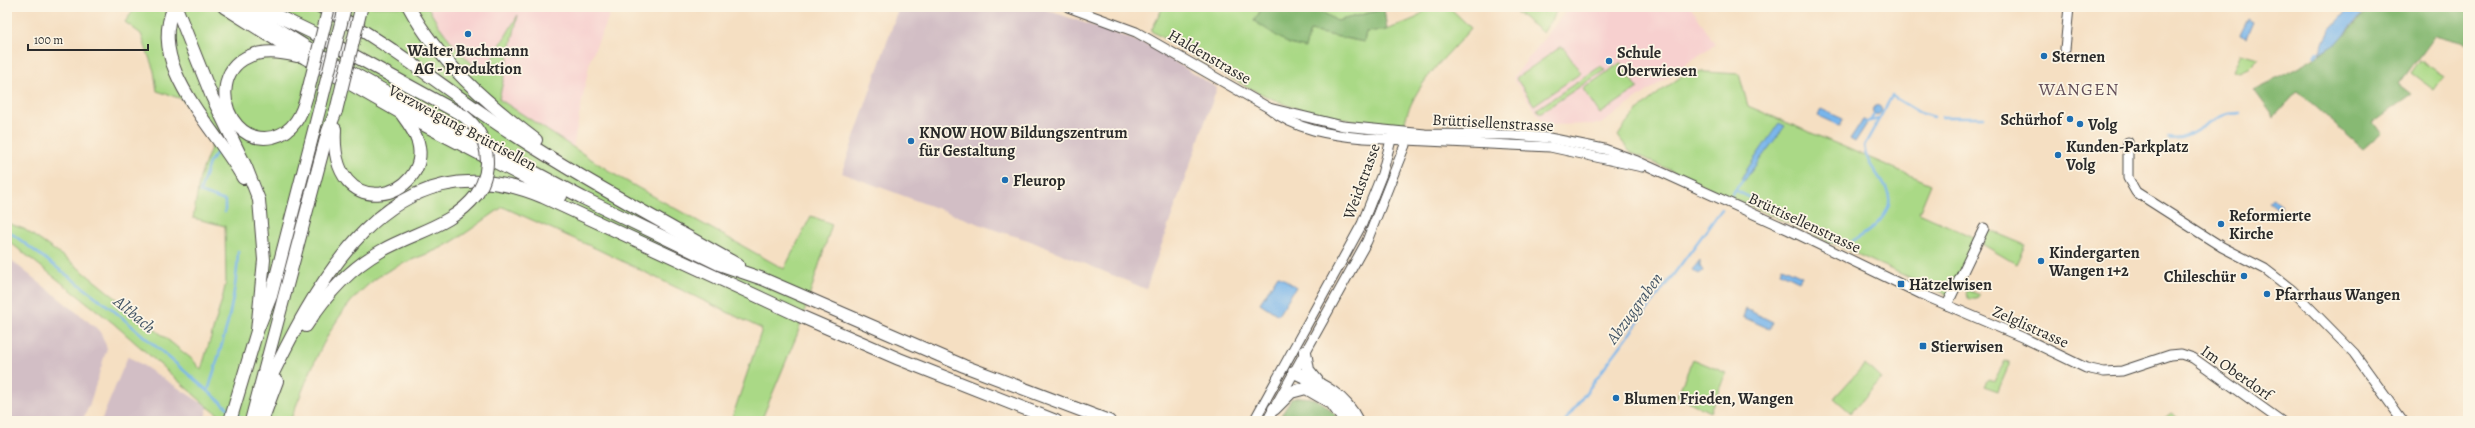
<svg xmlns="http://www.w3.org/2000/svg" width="2475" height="428" font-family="Alegreya,serif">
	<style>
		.built { fill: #f7d0cf }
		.industrial { fill: #d2bec5 }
		.green { fill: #aad986; stroke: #6a8258 }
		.forest { fill: #87b973; stroke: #59724f }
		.water { fill: #78b5eb; stroke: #52708b }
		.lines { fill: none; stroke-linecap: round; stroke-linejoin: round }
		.stream { stroke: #78b5eb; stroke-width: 2.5 }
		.secondary-casing { stroke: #494642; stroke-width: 11 }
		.highway-casing { stroke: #494642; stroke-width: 14 }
		.secondary { stroke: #fff; stroke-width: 9 }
		.highway { stroke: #fff; stroke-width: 12 }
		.highway-bridge-casing { stroke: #494642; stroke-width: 14; stroke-linecap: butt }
		.highway-bridge { stroke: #fff; stroke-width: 12 }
		.poi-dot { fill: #1f6fb2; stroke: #fcf5e5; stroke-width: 1.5 }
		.labels { text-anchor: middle; stroke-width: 3.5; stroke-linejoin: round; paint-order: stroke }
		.poi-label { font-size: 16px; font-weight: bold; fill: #2b2b2b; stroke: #fcf5e5; text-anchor: start }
		.street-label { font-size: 16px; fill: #2b2b2b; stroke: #fcf5e5 }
		.water-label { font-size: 17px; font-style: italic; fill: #425465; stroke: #fcf5e5 }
		.quarter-label { font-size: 18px; letter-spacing: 1px; fill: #64505a; stroke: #fcf5e5 }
	</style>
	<rect width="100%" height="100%" fill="#fcf5e5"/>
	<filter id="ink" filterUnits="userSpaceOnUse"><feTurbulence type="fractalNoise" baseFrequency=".025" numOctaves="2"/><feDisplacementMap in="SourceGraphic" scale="8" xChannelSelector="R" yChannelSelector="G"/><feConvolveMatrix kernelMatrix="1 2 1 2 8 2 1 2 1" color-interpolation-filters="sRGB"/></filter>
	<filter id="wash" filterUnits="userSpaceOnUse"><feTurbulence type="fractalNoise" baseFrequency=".012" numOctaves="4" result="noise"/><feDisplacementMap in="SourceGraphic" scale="16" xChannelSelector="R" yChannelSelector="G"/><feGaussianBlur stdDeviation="0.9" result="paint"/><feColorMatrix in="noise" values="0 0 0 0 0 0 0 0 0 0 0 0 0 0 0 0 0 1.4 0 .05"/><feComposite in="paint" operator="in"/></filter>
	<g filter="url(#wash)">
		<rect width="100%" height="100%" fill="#f5dfc2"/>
		<!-- built -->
		<g class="built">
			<polygon points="428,7 613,7 590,60 573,148 499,99 517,17 483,74 465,57 436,24"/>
			<polygon points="1569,7 1691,7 1715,44 1601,124 1545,125 1513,78"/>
		</g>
		<!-- industrial -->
		<g class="industrial">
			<polygon points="899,7 1038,7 1146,44 1217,88 1146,289 1028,240 998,231 842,173"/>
			<polygon points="7,257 100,331 107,348 89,406 82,421 7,421"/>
			<polygon points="128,356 208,407 204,421 101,421"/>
		</g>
		<!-- green -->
		<g class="green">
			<path d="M136,7H428C441,33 461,54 483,74L518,15L499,99L617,176L784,269L811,216L832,224L797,335L761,421H731L762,329L597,249L503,207C483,220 455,243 434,251C413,260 392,266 374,280C329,314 311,371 290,421H228L208,407L113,323L7,240V223L24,229L71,262L193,360L201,370L222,300L226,282L225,226L193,218L200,177L213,142L182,99L157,91L154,71L141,34L125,22Z"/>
			<path d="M1163,7H1263L1254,21L1304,48L1310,31L1364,42L1366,32L1387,30L1416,18L1429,7H1449L1471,28C1445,59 1412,85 1404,126C1363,122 1322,119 1284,104C1238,85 1194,56 1151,31Z"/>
			<polygon points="1314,7 1384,7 1384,9 1337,21"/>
			<polygon points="1510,7 1559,7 1543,33"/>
			<polygon points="1562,46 1581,73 1534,105 1516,78"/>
			<polygon points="2241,53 2259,58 2248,69 2239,73 2233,71"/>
			<polygon points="2420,60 2444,76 2434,90 2411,73"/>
			<polygon points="1620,63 1638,88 1600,114 1583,89"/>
			<polygon points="1601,66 1605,70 1540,113 1537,109"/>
			<path d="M1689,71L1739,74L1748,106L1931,184L1919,213L1975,238L1950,296L1630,152L1618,136C1635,107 1663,90 1689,71Z"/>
			<polygon points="1989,230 2025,245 2016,264 1982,244"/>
			<polygon points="1968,290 1980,295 1977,299 1969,299 1966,294"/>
			<polygon points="1693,359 1726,373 1710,412 1677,396"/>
			<polygon points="2005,361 2009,362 2009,365 1998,391 1984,386 1988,379 1994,381"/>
			<polygon points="1865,364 1881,379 1851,413 1834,398"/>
			<polygon points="2171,413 2182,421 2161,421"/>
		</g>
		<!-- forest -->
		<g class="forest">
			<polygon points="1263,7 1314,7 1337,21 1384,9 1387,30 1366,32 1364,42 1310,31 1305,48 1289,44 1254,21"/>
			<path d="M2368,7H2468V44L2435,35L2399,84L2412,94L2373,122L2381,133L2363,149L2298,91L2274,117L2254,90C2301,66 2337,52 2368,7Z"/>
			<path d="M1299,397C1319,397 1327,405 1340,421H1278L1291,399Z"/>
		</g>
		<!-- water -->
		<g class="water">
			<polygon points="2350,7 2356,9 2361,15 2337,43 2319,54 2329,30"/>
			<polygon points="2248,19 2253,22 2246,38 2240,35"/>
			<circle cx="1877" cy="110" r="4.5"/>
			<polygon points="1821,109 1843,119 1840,126 1818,116"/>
			<polygon points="1863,119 1868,122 1855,142 1850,139"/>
			<polygon points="1779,123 1785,126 1744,181 1741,179 1743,175"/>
			<polygon points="2273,198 2282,205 2278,209 2269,202"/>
			<polygon points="1700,260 1700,266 1703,271 1699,274 1692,270"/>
			<polygon points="1782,267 1802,276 1799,281 1780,272"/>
			<polygon points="1278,275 1296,287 1278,315 1260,303"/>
			<polygon points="1746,309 1773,322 1770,329 1743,317"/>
		</g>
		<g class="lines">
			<!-- stream -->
			<g class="stream">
				<polyline points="2315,56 2318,53"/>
				<polyline points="1942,117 1984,117"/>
				<polyline points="1871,120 1874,114"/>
				<polyline points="1868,122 1878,119"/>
				<path d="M2168,138C2188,144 2210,117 2228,114C2232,113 2236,114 2240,113"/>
				<polyline points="218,151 209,163 200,192 225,201 225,212"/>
				<path d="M1735,190L1839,243C1849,244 1862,236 1870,230C1915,192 1868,181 1864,146L1892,96L1920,113L1933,117"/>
				<polyline points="1732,194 1743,180"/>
				<polyline points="7,230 112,309 229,409"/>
				<path d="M208,391C222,345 237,299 238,251"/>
				<polyline points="236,414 245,421"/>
				<polyline points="1565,421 1722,209"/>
			</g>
		</g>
	</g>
	<g filter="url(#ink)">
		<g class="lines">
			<defs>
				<g id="secondary">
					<path d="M1068,7L1136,32L1269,108C1295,130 1331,135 1364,138L1550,147L1642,167"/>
					<polyline points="2065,49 2069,7"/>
					<polyline points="1269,108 1343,126 1425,134 1513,135 1549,138 1604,149 1637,161 1789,230 1921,294 2024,338 2086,368 2104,372 2122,371 2170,355 2181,354 2193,358 2281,421"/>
					<polyline points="2128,142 2128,178 2136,192 2222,247 2265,269 2292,290 2354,353 2403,421"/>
					<polyline points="1947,305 1984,228"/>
					<polyline points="1254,421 1362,224 1382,174 1391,140 1395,137"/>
					<polyline points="1267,421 1367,241 1405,145 1404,136"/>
				</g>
				<g id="highway">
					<path d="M174,7C146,67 217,129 243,178"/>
					<polyline points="176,7 212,97 246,167 259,200 264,260 257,331"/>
					<polyline points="224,7 305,58 401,113 561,196"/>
					<polyline points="242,7 308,48 442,123 583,198 719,264 763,279 964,366 1109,421"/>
					<polyline points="259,7 313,33 464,116"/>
					<path d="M321,7C389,42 448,92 513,134C585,181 663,222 738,265"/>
					<path d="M409,7C438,61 488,104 536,140"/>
					<path d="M297,56C198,30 213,149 273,137C294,132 302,114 307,95"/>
					<path d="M335,129C329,228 433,198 418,142C415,133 409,124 403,116"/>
					<path d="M306,326C325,296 349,269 381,251C414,232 453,226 477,194"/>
					<polyline points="1305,352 1308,370 1317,381"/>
					<path d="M1294,372C1320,384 1344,394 1357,421"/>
					<path d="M256,408C312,292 385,131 543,197L800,316L899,359L1056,421"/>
					<polyline points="1274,409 1291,392 1306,388 1332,403 1345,421"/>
					<polyline points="230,421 257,331 271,296 321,103"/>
					<polyline points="251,421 328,131 336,111"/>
					<polyline points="262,421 277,381"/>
				</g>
			</defs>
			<!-- secondary casing -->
			<use href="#secondary" class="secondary-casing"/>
			<!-- highway casing -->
			<use href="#highway" class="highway-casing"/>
			<!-- secondary -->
			<use href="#secondary" class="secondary"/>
			<!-- highway -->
			<use href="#highway" class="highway"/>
			<defs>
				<g id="highway-bridge">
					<polyline points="307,95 329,7"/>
					<polyline points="321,103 345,7"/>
					<polyline points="336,111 361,9"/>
					<path d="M464,116C489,136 494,167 477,194"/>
				</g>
			</defs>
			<!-- highway-bridge casing -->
			<use href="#highway-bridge" class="highway-bridge-casing"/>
			<!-- highway-bridge -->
			<use href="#highway-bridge" class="highway-bridge"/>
		</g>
	</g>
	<!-- markers -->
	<g class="poi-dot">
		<circle cx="468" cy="34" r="4"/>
		<circle cx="2044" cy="56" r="4"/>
		<circle cx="1609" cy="61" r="4"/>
		<circle cx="2070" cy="119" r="4"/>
		<circle cx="2080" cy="124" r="4"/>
		<circle cx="911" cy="141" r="4"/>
		<circle cx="2058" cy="155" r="4"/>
		<circle cx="1005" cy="180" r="4"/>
		<circle cx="2221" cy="224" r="4"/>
		<circle cx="2041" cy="261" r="4"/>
		<circle cx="2244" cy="276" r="4"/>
		<rect x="1897" y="280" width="8" height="8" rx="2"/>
		<circle cx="2267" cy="294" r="4"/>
		<rect x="1919" y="342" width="8" height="8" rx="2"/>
		<circle cx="1616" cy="398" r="4"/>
	</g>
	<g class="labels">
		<!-- poi labels -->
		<g class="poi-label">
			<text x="468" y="56" text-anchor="middle">Walter Buchmann<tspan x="468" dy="18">AG - Produktion</tspan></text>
			<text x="1617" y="58">Schule<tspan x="1617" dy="18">Oberwiesen</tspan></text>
			<text x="2052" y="62">Sternen</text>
			<text x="2062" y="125" text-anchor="end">Schürhof</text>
			<text x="2088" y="130">Volg</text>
			<text x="919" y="138">KNOW HOW Bildungszentrum<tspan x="919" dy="18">für Gestaltung</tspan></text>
			<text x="2066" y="152">Kunden-Parkplatz<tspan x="2066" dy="18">Volg</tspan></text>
			<text x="1013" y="186">Fleurop</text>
			<text x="2229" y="221">Reformierte<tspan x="2229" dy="18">Kirche</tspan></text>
			<text x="2049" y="258">Kindergarten<tspan x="2049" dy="18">Wangen 1+2</tspan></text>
			<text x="2236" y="282" text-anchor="end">Chileschür</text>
			<text x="1909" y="290">Hätzelwisen</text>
			<text x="2275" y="300">Pfarrhaus Wangen</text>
			<text x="1931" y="352">Stierwisen</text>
			<text x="1624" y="404">Blumen Frieden, Wangen</text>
		</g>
		<!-- street labels -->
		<g class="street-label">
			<text transform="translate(1210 56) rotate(30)" y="6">Haldenstrasse</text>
			<text transform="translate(1493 122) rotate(3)" y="6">Brüttisellenstrasse</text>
			<text transform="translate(463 127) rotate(28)" y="6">Verzweigung Brüttisellen</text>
			<text transform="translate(1361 181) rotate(-70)" y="6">Weidstrasse</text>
			<text transform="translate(1805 222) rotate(25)" y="6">Brüttisellenstrasse</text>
			<text transform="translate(2031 326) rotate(24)" y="6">Zelglistrasse</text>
			<text transform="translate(2237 372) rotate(35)" y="6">Im Oberdorf</text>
		</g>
		<!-- water labels -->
		<g class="water-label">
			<text transform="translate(1634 308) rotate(-54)" y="6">Abzuggraben</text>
			<text transform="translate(135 314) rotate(40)" y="6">Altbach</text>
		</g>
		<!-- quarter labels -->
		<g class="quarter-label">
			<text x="2079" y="95">WANGEN</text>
		</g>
	</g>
	<!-- margin -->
	<rect width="2475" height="428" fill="none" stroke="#fcf5e5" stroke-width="24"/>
	<!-- scale -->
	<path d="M28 44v6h120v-6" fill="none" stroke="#2b2b2b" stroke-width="2"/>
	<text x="34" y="44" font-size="12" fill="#2b2b2b" stroke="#fcf5e5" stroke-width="3" paint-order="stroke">100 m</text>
</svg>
